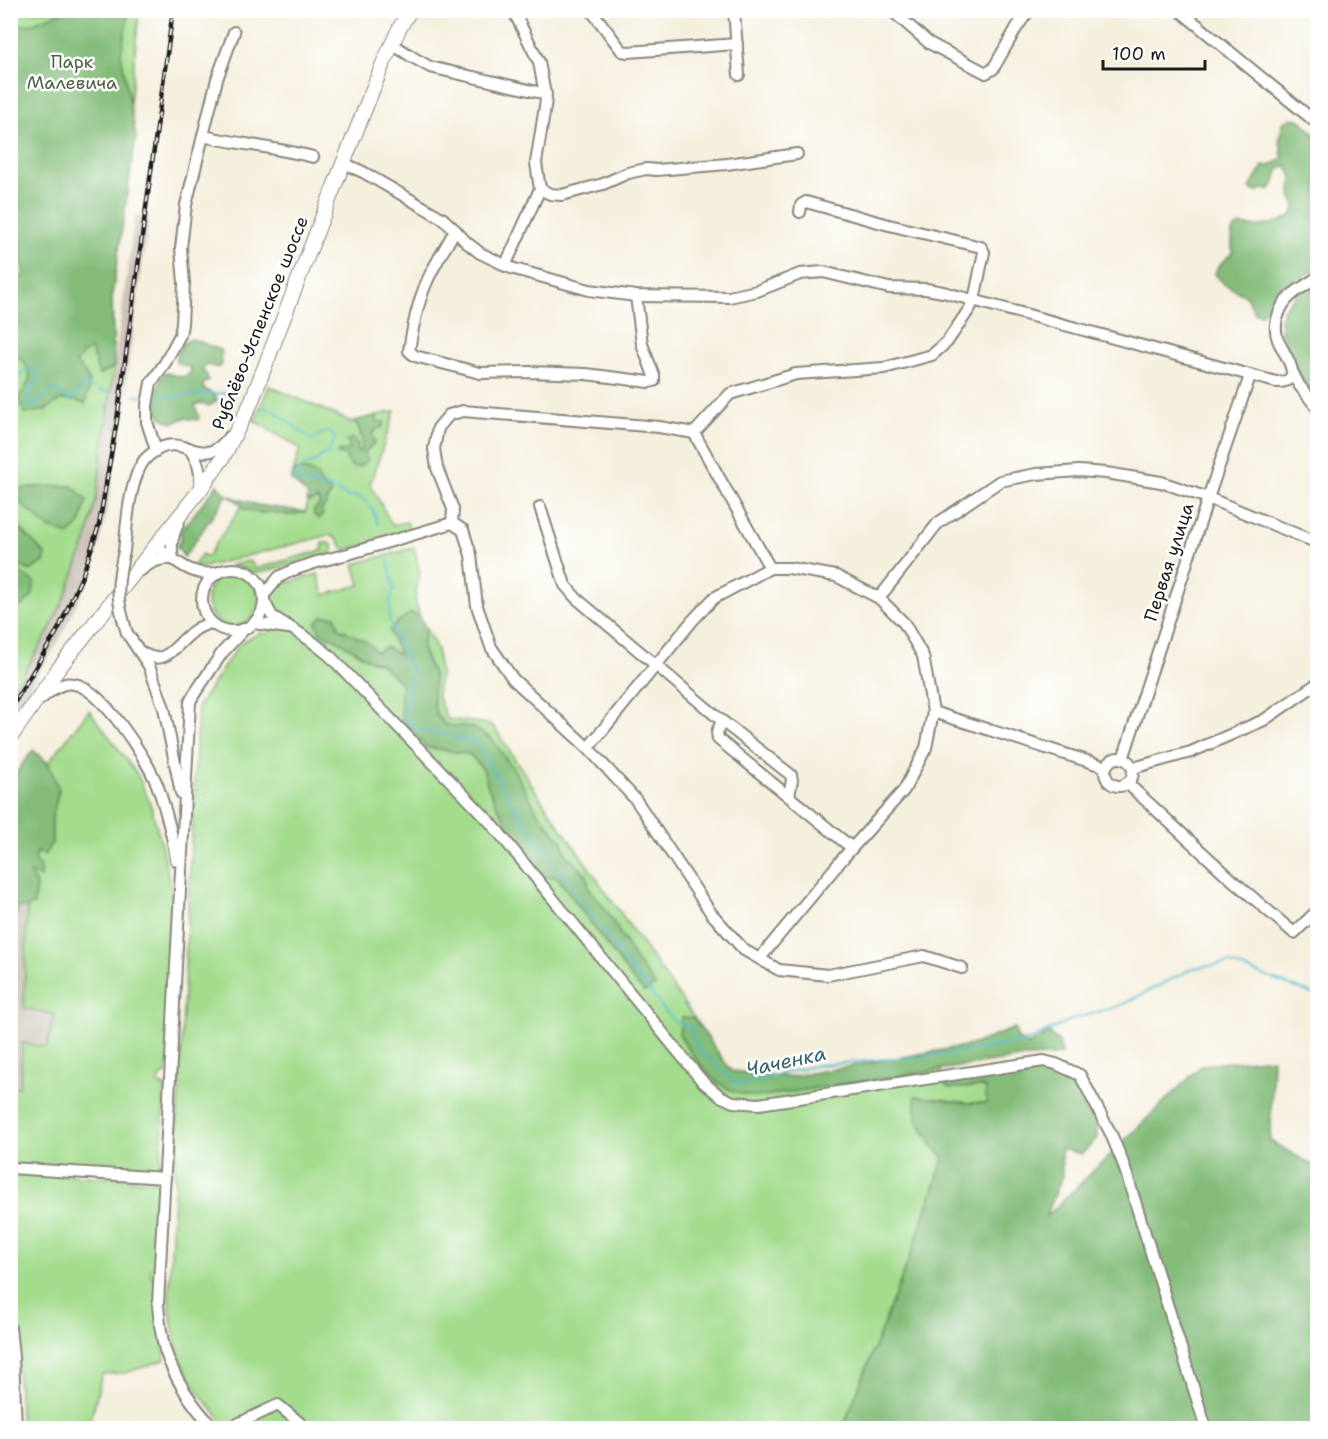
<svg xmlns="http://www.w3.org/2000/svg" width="1328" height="1439" font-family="'Shantell Sans',sans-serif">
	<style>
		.industrial { fill: #ccc2b9 }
		.green { fill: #a3dc8d; stroke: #607c54; stroke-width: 1.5; fill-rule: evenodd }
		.forest { fill: #82bc78; stroke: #4f6c4a; stroke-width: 1.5 }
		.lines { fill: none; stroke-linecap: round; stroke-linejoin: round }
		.stream { stroke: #50b9ce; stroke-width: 2 }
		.minor-casing { stroke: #88867c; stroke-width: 14 }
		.major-casing { stroke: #88867c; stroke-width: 16 }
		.minor { stroke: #fff; stroke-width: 10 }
		.major { stroke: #fff; stroke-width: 14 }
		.rail-casing { stroke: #1c1c1c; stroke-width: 4.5 }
		.rail { stroke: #fff; stroke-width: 2; stroke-dasharray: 7; stroke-linecap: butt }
		.minor-bridge-casing { stroke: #88867c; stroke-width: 14; stroke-linecap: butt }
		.minor-bridge { stroke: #fff; stroke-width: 10 }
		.labels { text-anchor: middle; stroke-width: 5; stroke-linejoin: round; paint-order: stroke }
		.park-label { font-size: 18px; fill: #4b5f44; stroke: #fff }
		.street-label { font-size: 18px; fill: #1c1c1c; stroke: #fff }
		.water-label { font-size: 20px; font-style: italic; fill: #33636c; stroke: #fff }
	</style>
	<rect width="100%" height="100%" fill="#fff"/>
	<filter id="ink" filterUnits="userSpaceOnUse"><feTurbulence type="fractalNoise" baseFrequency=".0167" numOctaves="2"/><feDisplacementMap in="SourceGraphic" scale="12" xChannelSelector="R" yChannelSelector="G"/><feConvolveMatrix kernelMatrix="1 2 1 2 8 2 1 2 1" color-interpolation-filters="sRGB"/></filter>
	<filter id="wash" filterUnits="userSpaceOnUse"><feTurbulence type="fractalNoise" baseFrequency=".008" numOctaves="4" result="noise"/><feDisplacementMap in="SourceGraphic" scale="24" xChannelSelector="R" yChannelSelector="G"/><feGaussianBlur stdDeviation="1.35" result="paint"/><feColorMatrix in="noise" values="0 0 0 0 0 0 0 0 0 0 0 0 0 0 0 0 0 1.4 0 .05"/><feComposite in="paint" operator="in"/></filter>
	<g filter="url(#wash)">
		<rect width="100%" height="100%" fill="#f5efdd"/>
		<!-- industrial -->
		<g class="industrial">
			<polygon points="135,215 149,217 110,495 100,543 89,578 61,637 11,717 10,694 48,633 65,596 87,539 96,500"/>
			<polygon points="18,907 27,907 24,1008 54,1014 47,1047 20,1087 11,1087 11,931"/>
		</g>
		<!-- green -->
		<g class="green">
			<path d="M11,11H139L123,177L102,373L114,367L96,500L87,539L65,597L48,633L11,694V600L14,605L18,572L21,566L17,526L11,524ZM72,486L28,509L17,500L14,490L31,487Z"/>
			<path d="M269,386L357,424C361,433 364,443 361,452L349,445L350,451L338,453L346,456L364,453L375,442L372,434L384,422H376L377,415L395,411L370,484L392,525L407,522L410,532L346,550C337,544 343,540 329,535L200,568L196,567L195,564L202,554L207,557L242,505L261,513L271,512L289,515L306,512L307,500L310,502L317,498L320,504L314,510V515L321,510L331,494L319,481L314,473L308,470H294L300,448L254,421Z"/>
			<polygon points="322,543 330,543 332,545 333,551 331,554 259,573 252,573 246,569 229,566 248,561 252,563 255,569 323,550"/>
			<path d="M414,548L420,572L415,599L420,617L411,614L402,656L377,652L339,628L316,623L321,634L336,639L369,660L380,663L402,683L401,718L426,747L469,754L484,770L488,787L518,846L545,877H557L633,980L655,986L635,959L608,913L589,888L587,875L566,855L563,842L538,813L516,773L492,739L472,727L445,725L436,715L433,697L434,676L422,649L426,629L437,649L440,675L437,695L447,719L489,724L494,727L539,796L694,1018H682L679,1034L756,1097L941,1070L942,1082L949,1088L985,1087L988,1103H967L915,1096L932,1145L944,1158L914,1246L843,1428H229C222,1422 216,1414 210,1407C180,1370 172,1343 169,1295L198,706L239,644L259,633L268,634L274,614L266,595L283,578L290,582L318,574L324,595L360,585L354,564Z"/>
			<circle cx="233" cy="600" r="26"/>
			<polygon points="89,710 137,774 150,803 161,843 172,891 171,899 176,904 167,1073 159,1078 158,1084 165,1087 160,1173 11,1165 10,1087 20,1087 22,1043 47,1047 54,1014 24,1008 27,907 34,905 29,872 39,876 35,861 37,851 52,843 52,818 59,789 48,763"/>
			<polygon points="10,1171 156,1181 161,1185 157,1267 151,1270 151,1275 155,1279 165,1360 125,1373 102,1374 89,1428 21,1428 17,1363 10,1285"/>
		</g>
		<!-- forest -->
		<g class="forest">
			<path d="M66,10L129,11L121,54L136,136L112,295L114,367L99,375L91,349L82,355L76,363C92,377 91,385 85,404L76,401L60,400L46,410L26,414L18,399C30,381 36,376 20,357L16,360L10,370L11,267L18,279L26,275L23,264L21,249L11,251V26L31,24Z"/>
			<path d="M1293,118L1300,120L1317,136V269C1305,276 1291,283 1280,292C1272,299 1270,308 1261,314L1255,313L1246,296L1224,284L1215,274C1218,263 1225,261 1232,253V232L1236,227L1243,225C1252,230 1290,222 1294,211C1297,205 1293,202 1292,197C1288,186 1298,181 1286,166L1280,168C1273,177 1279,183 1268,190L1262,189L1256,192L1250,189C1253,181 1259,174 1263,166H1270L1282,159L1281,146L1279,140L1281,136L1282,123Z"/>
			<polygon points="1317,283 1317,399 1298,375 1282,335 1280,320 1284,309 1295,296"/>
			<path d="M192,339L221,350L222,354L220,356L222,364L219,368L207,365L201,369L206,374L209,381L203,384V388L213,394L217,400L215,403L208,406L201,403L195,405L199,417L198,420L184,418L173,423L160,417L156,407L159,397L157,390L163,373H167L182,377L189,374L191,370L189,367L179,364L176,362C175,353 182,341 192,339Z"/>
			<path d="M377,415V422H385L382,428L376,429L372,434L375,442L364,453L368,460L361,466L353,467L348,462L346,456L338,454L341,451L350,450L349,445L346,442L352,438L358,444L357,450L361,452C364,443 361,432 357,424L350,422Z"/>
			<path d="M294,470C300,470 309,469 314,473C320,478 319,486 330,491L331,494L326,501V505L321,510L323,514L319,519L314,515V510L320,504L318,499L310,502L307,500L308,495L291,480Z"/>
			<polygon points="217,485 227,495 257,505 306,512 289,515 271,512 261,513 244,509 242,505 227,495 184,557 176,546 181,540 180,532"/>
			<polygon points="72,486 87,500 80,524 68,535 49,528 17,500 13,490 31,487"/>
			<polygon points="11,524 17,525 46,555 44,562 30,571 21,566 18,571 34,582 33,595 22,606 14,605 11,600"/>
			<polygon points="411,613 420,617 426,629 422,649 434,677 433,697 436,714 445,725 472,727 492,739 516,773 538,813 563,842 566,855 587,875 589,888 608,913 635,959 655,986 644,992 633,980 557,877 545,877 518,846 488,787 483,769 469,754 426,747 401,718 401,683 380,663 369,660 336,639 321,634 316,623 322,616 335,616 339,628 369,643 376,652 386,647 400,655 389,631 396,623"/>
			<polygon points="33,750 48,763 59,789 52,818 52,843 44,855 37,852 35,861 40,868 40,877 30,873 36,885 34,905 27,907 18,907 11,931 11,779"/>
			<path d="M682,1017L694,1018L731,1071L788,1077L971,1045L1015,1028L1017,1038L1028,1045L1049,1033L1059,1042L1062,1054L1052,1056L1026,1057L756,1097C748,1095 740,1094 733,1091C710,1083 691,1054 679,1034Z"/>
			<polygon points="1273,1058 1270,1141 1316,1167 1317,1166 1317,1428 843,1428 914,1246 944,1158 932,1145 917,1118 915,1096 967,1103 987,1103 985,1087 949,1088 942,1082 977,1075 1031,1071 1064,1075 1079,1085 1097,1121 1097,1138 1082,1154 1061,1149 1062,1176 1046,1217 1202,1065"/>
		</g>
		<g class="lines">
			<!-- stream -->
			<g class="stream">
				<polyline points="10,357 12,364 10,365"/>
				<path d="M10,380L31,368L36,370C41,385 25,393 26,406C42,406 43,392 56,390L64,398L69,400L75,397L82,384H86L93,388"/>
				<polyline points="99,390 111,393"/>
				<polyline points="134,396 146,397"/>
				<polyline points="152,397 226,393 234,396"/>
				<path d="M262,407L276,412L312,440L321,434L328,431L332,434L335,440L329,448V453L319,457L316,462L305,465L297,473L295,478L299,483H310L318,487H328L349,497C365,492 375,511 378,524"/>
				<polyline points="388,559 394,590 391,595 389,620 412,672 404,712 413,728 475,742 526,825 632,971 675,1022 690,1026 697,1048 737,1084 819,1065 947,1054 1028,1041 1073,1019 1119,1006 1193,968 1229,963 1318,996"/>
			</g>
		</g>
	</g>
	<g filter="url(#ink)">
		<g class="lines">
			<defs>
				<g id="minor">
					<polyline points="591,10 622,51 628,52 737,44"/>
					<polyline points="734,10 739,75"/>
					<polyline points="891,10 929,43 986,73 993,69 1017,27 1029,10"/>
					<polyline points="1179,10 1318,124"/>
					<polyline points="392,44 414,58 430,67 546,94"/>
					<path d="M203,136C240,144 277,148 313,157"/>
					<path d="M343,163L363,172L442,218L455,230L466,242L480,253L511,268L589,290L636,296L729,297L757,291L800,274L823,272L889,288L926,289L943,292L1276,382C1308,383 1283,353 1278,340C1275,332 1275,324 1278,316C1284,295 1301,289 1318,277"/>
					<polyline points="540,189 550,194 562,195 603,184 628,173 646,169 657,170 727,164 797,154"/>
					<path d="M455,230C448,244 439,257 432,271C419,295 413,324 409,351L415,356L480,373L529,372L586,374L649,382L654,381V376L642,344L636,296"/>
					<polyline points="505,266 540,189 536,163 546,100 539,62 513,10"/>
					<polyline points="1293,373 1299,385 1318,409"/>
					<polyline points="694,433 730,394 796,374 884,368 932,355 947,342 970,308 974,300 984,252 981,247 889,225 806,202 801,205 800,212"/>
					<path d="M189,448C199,462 201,472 200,489"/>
					<polyline points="156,450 147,422 147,405 151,383 165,363 180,335 182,324 184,283 181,248 186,205 217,79 234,32"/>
					<polyline points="540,507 565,585 576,598 722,721 791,775 792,780 789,796"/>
					<polyline points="452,523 453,509 437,468 434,449 438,428 449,415 463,411 659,427 694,433 770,568"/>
					<path d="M155,546C175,560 193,579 219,572"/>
					<path d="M124,551C127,524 128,495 139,469C142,462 147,456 154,452C177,435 191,456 212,451C219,449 224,443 229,437"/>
					<path d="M173,559C170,544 173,535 179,522"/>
					<circle cx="233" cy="600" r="31"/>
					<path d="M141,570C151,562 160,558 173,559"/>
					<polyline points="264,595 279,577 293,570 317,562 348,554 452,523 463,530 471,555 477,606 491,647 513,679 588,748 636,800 711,913 744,950 779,970 828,975 924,956 962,968"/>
					<polyline points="879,598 938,523 1000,481 1036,474 1079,471 1106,473 1161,482 1208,498 1318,543"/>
					<polyline points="264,601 272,616 310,640 329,655 491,823 703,1082 720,1096 733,1102 759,1104 1044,1061 1056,1064 1080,1075 1111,1134 1123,1163 1206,1428"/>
					<polyline points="254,623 288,628"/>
					<polyline points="127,633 149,666 164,708 181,793"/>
					<path d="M141,652C164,668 174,647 190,634C196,628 203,625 211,623"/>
					<path d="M41,699C50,691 62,681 74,684C101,688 144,755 155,780C159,788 161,797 164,806C169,824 174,841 176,860"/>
					<polyline points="933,712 1106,767"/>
					<polyline points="722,721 717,732 718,739 852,848"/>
					<polyline points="588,748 693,620 714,598 770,568 789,568 836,576 879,598 904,623 923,656 933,712 926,748 904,790 844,857 760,958"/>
					<circle cx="1119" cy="772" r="14"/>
					<polyline points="1123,759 1208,498 1250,376"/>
					<polyline points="1133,768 1191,752 1264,720 1318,683"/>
					<polyline points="1127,783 1230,878 1294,933 1318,910"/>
					<polyline points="10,1168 165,1178"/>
					<polyline points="10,1328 13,1357 16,1428"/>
					<path d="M214,1428C193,1407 174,1378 165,1350C161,1335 159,1319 158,1304L190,702L193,696L222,653L244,629"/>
					<polyline points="229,1428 278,1405 306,1428"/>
				</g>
				<polyline id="major" points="10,738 59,668 200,490 222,459 250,405 341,169 382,66 399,29 410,10"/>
			</defs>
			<!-- minor casing -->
			<use href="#minor" class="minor-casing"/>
			<!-- major casing -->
			<use href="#major" class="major-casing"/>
			<!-- minor -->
			<use href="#minor" class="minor"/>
			<!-- major -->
			<use href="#major" class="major"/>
			<defs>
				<polyline id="rail" points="10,710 59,628 83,574 99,525 117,420 173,10"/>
			</defs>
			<!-- rail casing -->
			<use href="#rail" class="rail-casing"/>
			<!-- rail -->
			<use href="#rail" class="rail"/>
			<defs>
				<path id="minor-bridge" d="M124,551C116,587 116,598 127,633"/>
			</defs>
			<!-- minor-bridge casing -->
			<use href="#minor-bridge" class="minor-bridge-casing"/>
			<!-- minor-bridge -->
			<use href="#minor-bridge" class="minor-bridge"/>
		</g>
	</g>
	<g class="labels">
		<!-- park labels -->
		<g class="park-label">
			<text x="72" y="68">Парк<tspan x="72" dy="21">Малевича</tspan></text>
		</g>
		<!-- street labels -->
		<g class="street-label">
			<text transform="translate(260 323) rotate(-68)" y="6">Рублёво-Успенское шоссе</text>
			<text transform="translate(1169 562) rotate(-72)" y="6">Первая улица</text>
		</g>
		<!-- water labels -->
		<g class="water-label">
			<text transform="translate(786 1061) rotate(-12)" y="7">Чаченка</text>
		</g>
	</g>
	<!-- margin -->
	<rect width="1328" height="1439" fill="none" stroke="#fff" stroke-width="36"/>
	<!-- scale -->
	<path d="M1103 60v9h102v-9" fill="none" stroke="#1c1c1c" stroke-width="3"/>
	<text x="1112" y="60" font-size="18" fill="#1c1c1c" stroke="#ffffff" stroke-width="4.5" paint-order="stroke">100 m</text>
</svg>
